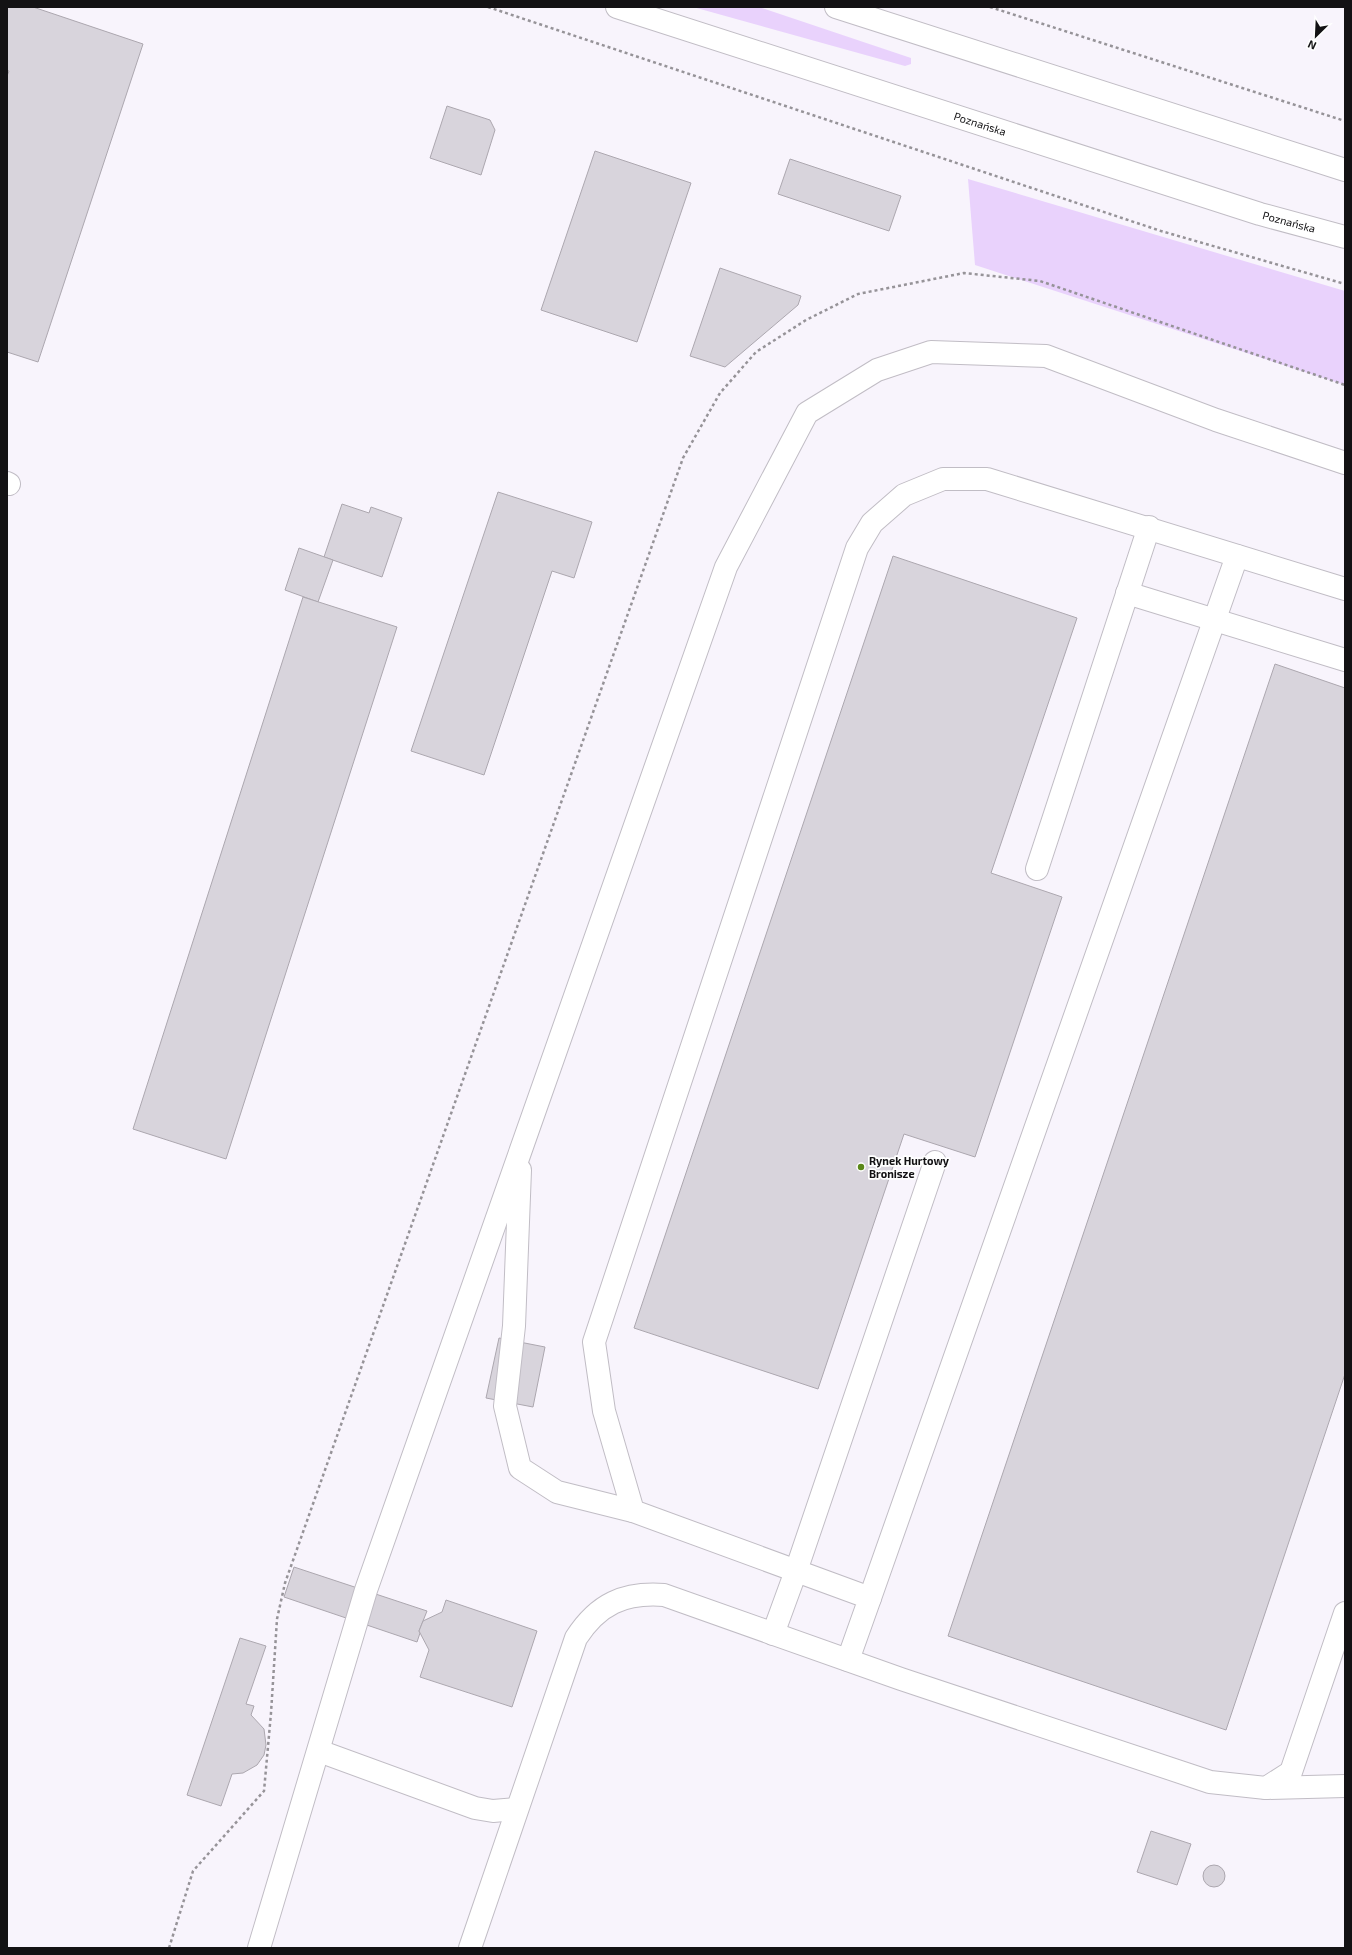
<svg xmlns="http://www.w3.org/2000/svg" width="1352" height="1955" font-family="'Exo 2',sans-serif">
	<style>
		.green { fill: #e9d2fc }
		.building { fill: #d8d4dc; stroke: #aca7af }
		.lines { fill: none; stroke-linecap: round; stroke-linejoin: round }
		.minor-casing { stroke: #c1bdc5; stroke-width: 24 }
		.major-casing { stroke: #c1bdc5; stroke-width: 24 }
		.path { stroke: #969398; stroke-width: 2.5; stroke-dasharray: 3 3; stroke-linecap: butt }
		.minor { stroke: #fff; stroke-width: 22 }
		.major { stroke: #fff; stroke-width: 22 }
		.poi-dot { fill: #5b8819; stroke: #fff; stroke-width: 1.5 }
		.labels { text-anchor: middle; stroke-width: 3.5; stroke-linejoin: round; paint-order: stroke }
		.street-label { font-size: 11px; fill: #131214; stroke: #fff }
		.poi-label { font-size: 11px; font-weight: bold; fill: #131214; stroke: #fff; text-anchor: start }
	</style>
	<rect width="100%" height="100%" fill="#f8f4fc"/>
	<!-- green -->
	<g class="green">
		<polygon points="693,7 759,7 911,58 911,64 905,66"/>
		<polygon points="968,179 1345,291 1345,385 975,265"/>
	</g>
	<!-- building -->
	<g class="building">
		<polygon points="7,7 33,7 143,44 38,362 7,352 7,76 9,71 7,70"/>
		<polygon points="447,106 490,120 495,130 481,175 430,158"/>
		<polygon points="595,151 691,183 637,342 541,310"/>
		<polygon points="790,159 901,196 889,231 778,194"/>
		<polygon points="720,268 801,296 798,305 725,367 690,356"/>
		<polygon points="498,492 592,522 574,578 552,571 484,775 411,751"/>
		<polygon points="342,504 369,513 371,507 402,518 382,577 324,557"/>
		<polygon points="299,548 333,560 318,602 285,590"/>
		<polygon points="893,556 1077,618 991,873 1062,897 975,1157 904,1134 818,1389 634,1328"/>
		<polygon points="303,597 397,627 226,1159 133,1129"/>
		<polygon points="1275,664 1345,688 1345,1374 1226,1730 948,1636"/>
		<polygon points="499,1338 545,1347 533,1407 486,1398"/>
		<polygon points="294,1567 427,1611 419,1631 420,1633 417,1642 284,1597"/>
		<polygon points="446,1600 537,1631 512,1707 420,1677 429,1650 419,1631 423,1621 442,1612"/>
		<polygon points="240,1638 266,1646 246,1704 254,1706 251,1715 264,1729 266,1745 264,1755 257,1765 243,1773 232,1774 221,1806 187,1795"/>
		<polygon points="1151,1831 1191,1844 1177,1885 1137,1872"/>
		<circle cx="1214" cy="1876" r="11"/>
	</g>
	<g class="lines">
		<defs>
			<g id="minor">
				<polyline points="7,483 9,484"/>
				<polyline points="1127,593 1345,660"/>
				<polyline points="1037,869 1149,527"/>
				<polyline points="520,1170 514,1326 505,1406 520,1468 557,1492 633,1511"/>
				<polyline points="870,1598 1237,556"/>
				<polyline points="773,1634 796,1571 935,1162"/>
				<polyline points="848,1660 870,1598 633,1511 604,1411 594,1342 857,548 872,523 904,495 943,479 987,479 1345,589"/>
				<polyline points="319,1751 475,1808 493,1811 516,1809"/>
				<polyline points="1266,1788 1345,1786"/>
				<polyline points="259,1948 366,1590 726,567 807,413 877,370 931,352 1046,356 1216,420 1345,463"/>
				<path d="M470,1948L576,1638C598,1604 624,1592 664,1595L901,1679L1210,1782L1266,1788L1291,1772L1345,1613"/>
			</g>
			<g id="major">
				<polyline points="617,7 1260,214 1345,237"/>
				<polyline points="836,7 1345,170"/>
			</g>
		</defs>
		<!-- minor casing -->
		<use href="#minor" class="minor-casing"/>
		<!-- major casing -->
		<use href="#major" class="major-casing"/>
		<!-- path -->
		<g class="path">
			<polyline points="488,7 1161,231 1345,284"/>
			<polyline points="990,7 1345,121"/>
			<polyline points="169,1948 193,1871 264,1791 271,1713 277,1619 285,1583 683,458 720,393 756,352 806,320 858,294 964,273 1040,281 1345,385"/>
		</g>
		<!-- minor -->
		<use href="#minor" class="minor"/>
		<!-- major -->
		<use href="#major" class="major"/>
	</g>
	<!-- markers -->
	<circle class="poi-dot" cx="861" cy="1167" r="4"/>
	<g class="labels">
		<!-- street labels -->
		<g class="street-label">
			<text transform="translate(980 124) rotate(18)" y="4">Poznańska</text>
			<text transform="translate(1289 222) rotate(15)" y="4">Poznańska</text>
		</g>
		<!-- poi labels -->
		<g class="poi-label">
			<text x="869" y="1165">Rynek Hurtowy<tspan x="869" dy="13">Bronisze</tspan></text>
		</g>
	</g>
	<!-- border -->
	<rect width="1352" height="1955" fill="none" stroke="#131214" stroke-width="16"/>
	<!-- north arrow -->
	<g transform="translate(1316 36) rotate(204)" stroke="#ffffff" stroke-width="3" paint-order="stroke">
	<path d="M0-3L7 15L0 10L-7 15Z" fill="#131214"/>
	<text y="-6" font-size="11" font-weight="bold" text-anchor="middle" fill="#131214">N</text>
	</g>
</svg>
